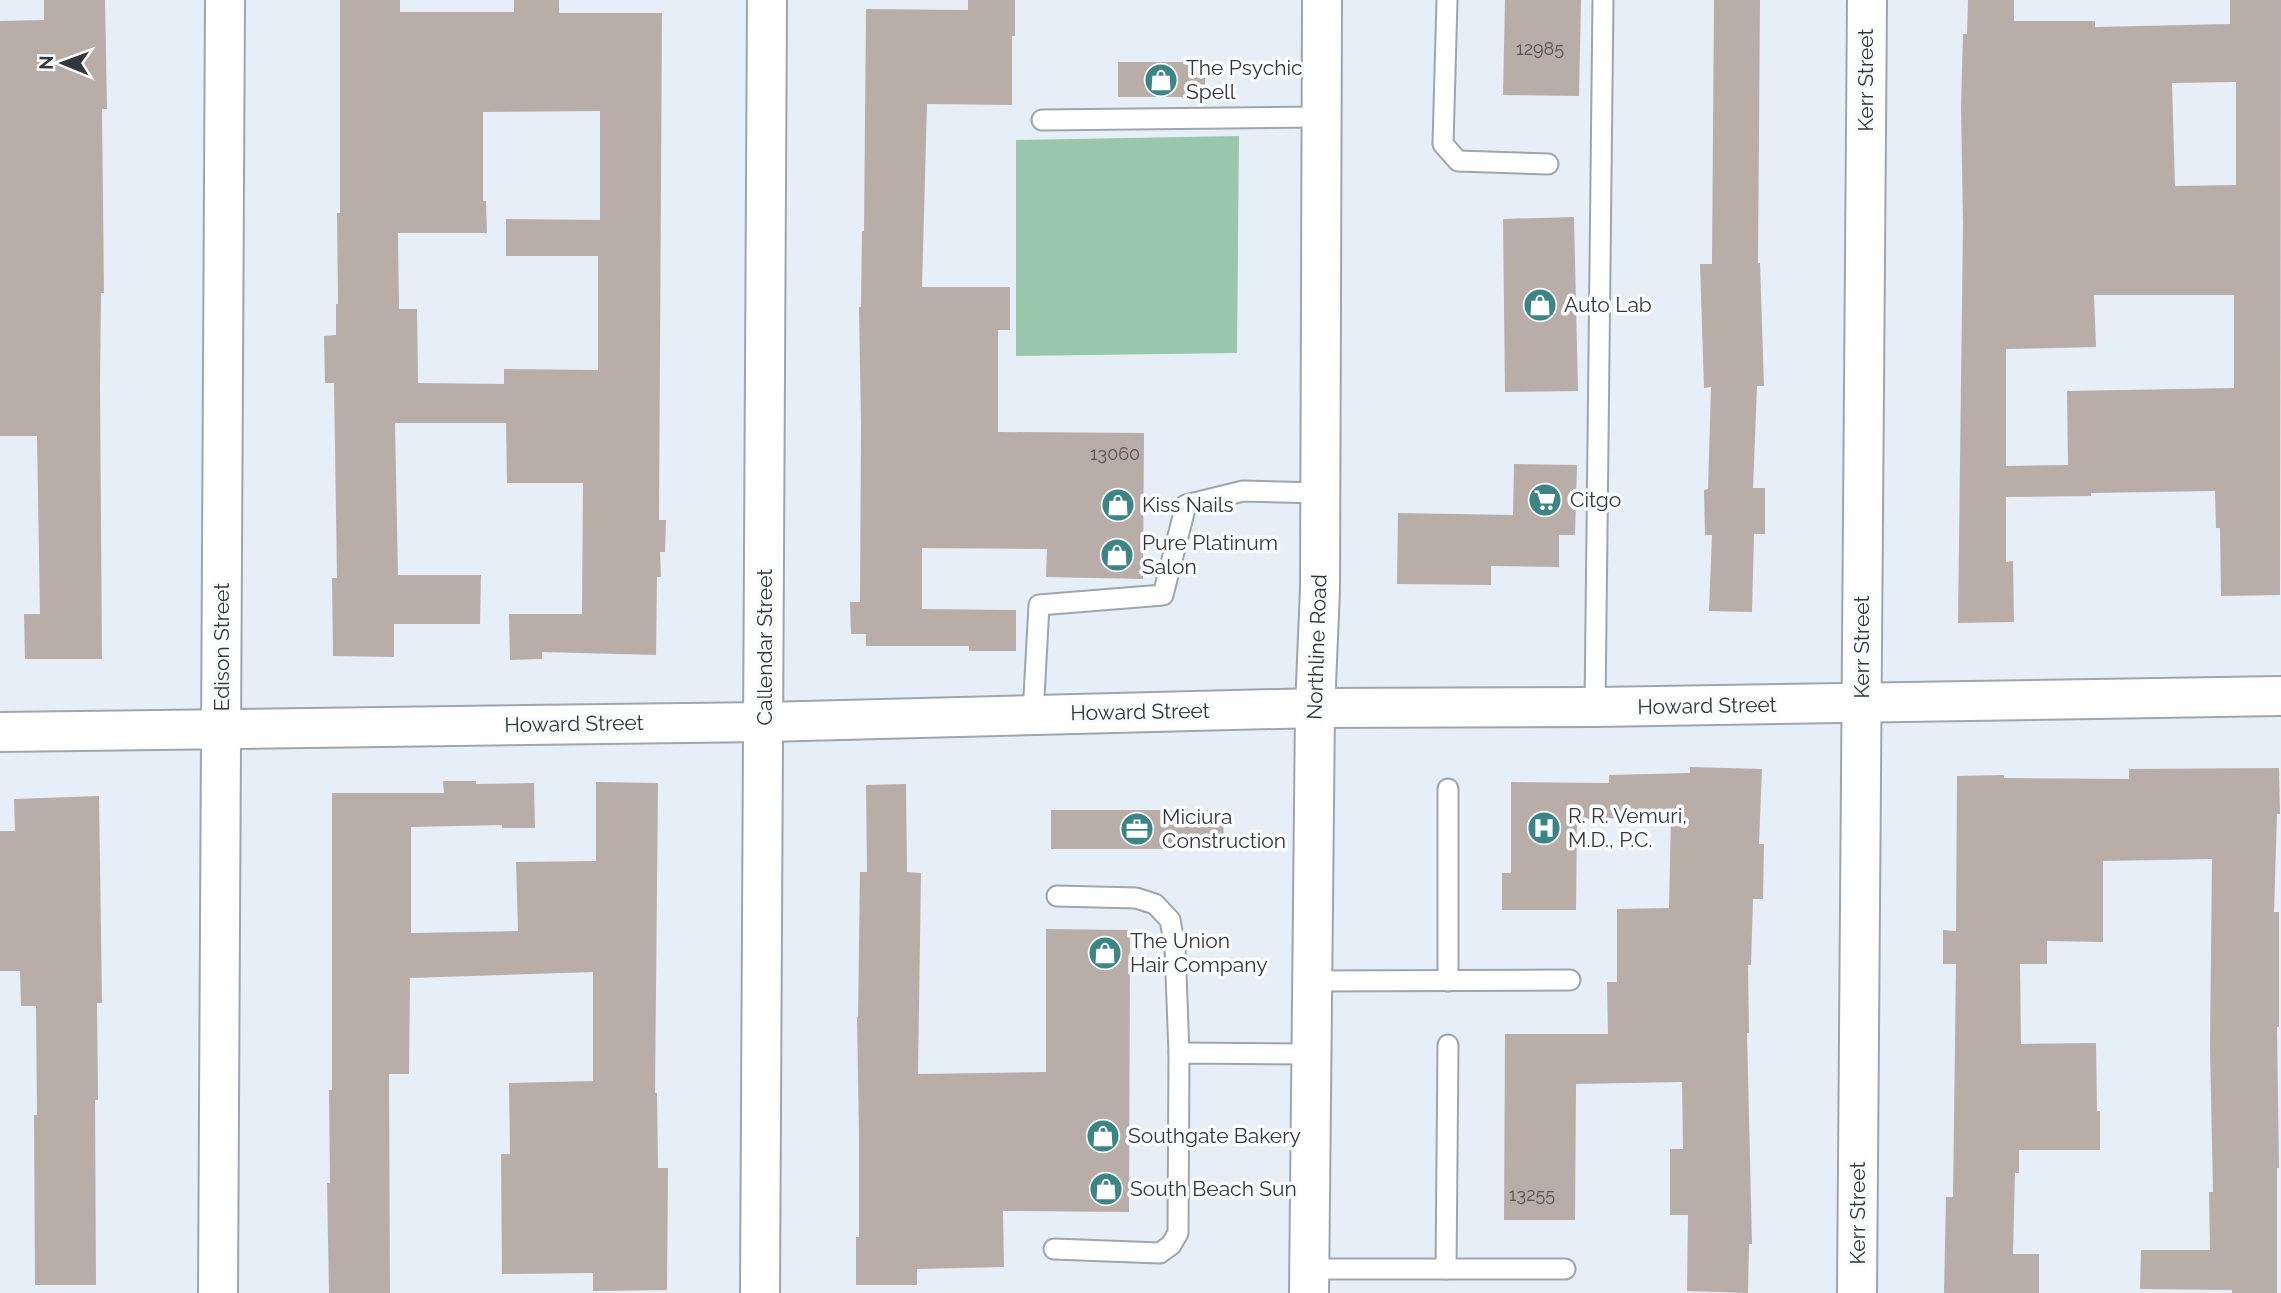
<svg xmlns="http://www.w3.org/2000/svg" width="2281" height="1293" font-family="Raleway,sans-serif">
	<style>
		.green { fill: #99c7ac }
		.building { fill: #b8ada7; fill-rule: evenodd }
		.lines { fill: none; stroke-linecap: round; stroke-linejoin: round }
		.service-casing { stroke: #9da5ad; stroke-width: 23 }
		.minor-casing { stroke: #9da5ad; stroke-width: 42 }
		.secondary-casing { stroke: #9da5ad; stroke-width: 42 }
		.service { stroke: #fff; stroke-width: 19 }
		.minor { stroke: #fff; stroke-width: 38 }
		.secondary { stroke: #fff; stroke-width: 38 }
		.labels { text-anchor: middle; stroke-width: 7; stroke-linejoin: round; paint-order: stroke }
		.number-label { font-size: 18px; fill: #555456 }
		.poi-label { font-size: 21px; fill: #34373b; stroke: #fafbfd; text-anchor: start }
		.street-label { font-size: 21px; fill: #34373b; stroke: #fafbfd }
	</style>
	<rect width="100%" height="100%" fill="#e6eff8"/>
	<!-- green -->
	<polygon class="green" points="1239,136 1237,353 1016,356 1016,140"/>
	<!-- building -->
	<g class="building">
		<polygon points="44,0 105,0 107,109 102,109 104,293 101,293 100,384 102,659 25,659 24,614 40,614 37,436 0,436 0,21 44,20"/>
		<path d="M340,0H400V12H514V0H559V13H662L659,520H666L665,552H660L661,577H657L656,655L542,652V659L510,660L509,614H582L583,483H507L506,423H395L398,575H481L480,624H394V657L333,656L332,578H337L334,383H325L324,336L336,335V304H338L337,213H340ZM600,111V220L506,219V256H598V370L504,369V384L418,383L417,309H399L398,233H487L486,201H483V112Z"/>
		<polygon points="968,0 1015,0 1015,36 1012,36 1012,105 927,104 922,287 1010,287 1010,330 998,330 998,432 1144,433 1143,579 1046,577 1047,549 922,548 922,609 1016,610 1016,651 969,651 969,646 866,646 866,634 851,634 850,602 860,602 861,424 859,307 861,307 862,231 864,231 866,9 968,10"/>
		<polygon points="1505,0 1581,0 1579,96 1503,95"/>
		<polygon points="1714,0 1760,0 1758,263 1760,263 1764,386 1757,386 1753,488 1765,488 1765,534 1754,534 1752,612 1709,611 1712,535 1705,535 1704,490 1708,489 1711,387 1704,388 1700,264 1712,264"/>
		<path d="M1968,0H2014V21H2095V27L2230,24V0H2281L2280,595L2221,596L2220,528H2216L2215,491L2091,493V496L2006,497V562L2013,561L2014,622L1958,623L1963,224L1961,107L1963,34H1967ZM2236,82V185L2175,186L2172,83ZM2094,295H2234V388L2067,391L2068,465L2006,466V349L2096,347Z"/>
		<rect x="1118" y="62" width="87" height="35"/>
		<polygon points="1574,217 1578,391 1505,392 1503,219"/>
		<polygon points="1514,464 1577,465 1575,535 1559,535 1559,567 1491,566 1491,585 1397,584 1398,513 1513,515"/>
		<polygon points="1690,767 1762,769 1759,844 1764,844 1763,899 1753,899 1751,965 1748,965 1749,1033 1747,1033 1752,1244 1749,1244 1748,1293 1687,1291 1688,1215 1670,1215 1670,1149 1683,1149 1682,1082 1576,1084 1575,1220 1504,1220 1505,1034 1608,1034 1607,982 1617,982 1617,909 1669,908 1671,817 1577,819 1576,910 1502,910 1502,873 1511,873 1511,782 1609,783 1609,775 1690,773"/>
		<polygon points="2279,768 2280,814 2277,814 2274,912 2279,912 2279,1027 2277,1027 2279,1168 2277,1168 2277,1293 2232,1293 2232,1290 2140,1289 2141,1250 2210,1250 2209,1192 2213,1192 2210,1047 2212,859 2103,861 2103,942 2047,941 2047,964 2020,964 2021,1044 2096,1043 2097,1111 2100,1111 2100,1150 2019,1150 2019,1173 2015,1173 2013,1254 2039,1254 2039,1293 1944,1293 1946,1197 1953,1197 1956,964 1943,964 1943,930 1956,931 1957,776 2004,775 2004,778 2129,779 2129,769"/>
		<polygon points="443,781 476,781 476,784 534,783 535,828 502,828 502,825 411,827 411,933 518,931 516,862 596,861 596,782 658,783 655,1093 657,1093 658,1168 668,1168 667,1290 593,1291 593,1273 502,1274 501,1154 510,1154 509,1083 593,1081 593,972 410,978 409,1074 389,1074 390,1293 329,1293 327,1183 330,1183 329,1090 332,1090 332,793 444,793"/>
		<polygon points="906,784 907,872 921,873 918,1074 1046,1072 1046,929 1130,930 1129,1212 1003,1211 1004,1267 917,1269 917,1285 856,1285 856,1237 859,1237 859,1137 857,1017 858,1017 860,872 867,872 866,785"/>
		<polygon points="99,796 102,1003 97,1003 98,1100 95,1100 96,1285 35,1285 34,1115 37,1115 36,1006 21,1006 20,971 0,971 0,831 15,831 14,799"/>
		<polygon points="1051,810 1223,810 1224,849 1051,849"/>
	</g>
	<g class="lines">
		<defs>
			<g id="service">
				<polyline points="1447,0 1443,144 1458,161 1548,164"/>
				<polyline points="1042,120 1321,117"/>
				<polyline points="1595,707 1603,0"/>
				<polyline points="1033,715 1039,605 1163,595 1186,505 1243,491 1320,493"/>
				<polyline points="1448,789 1448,981"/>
				<polyline points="1057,896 1136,898 1155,904 1170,920 1175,947 1179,1053"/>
				<polyline points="1312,981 1570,980"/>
				<polyline points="1054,1249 1160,1253 1171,1245 1178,1233 1179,1053 1312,1054"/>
				<polyline points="1309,1269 1565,1269"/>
				<polyline points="1446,1269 1448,1045"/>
			</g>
			<g id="minor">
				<polyline points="0,732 764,722 1315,708 1595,707 2281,696"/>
				<polyline points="218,1293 225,0"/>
				<polyline points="760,1293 767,0"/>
				<polyline points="1857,1293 1867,0"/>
			</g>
			<polyline id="secondary" points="1309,1293 1315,708 1320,589 1322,0"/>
		</defs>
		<!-- service casing -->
		<use href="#service" class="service-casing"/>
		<!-- minor casing -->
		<use href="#minor" class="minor-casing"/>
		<!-- secondary casing -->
		<use href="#secondary" class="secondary-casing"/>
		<!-- service -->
		<use href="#service" class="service"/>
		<!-- minor -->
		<use href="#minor" class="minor"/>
		<!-- secondary -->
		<use href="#secondary" class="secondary"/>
	</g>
	<!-- icons -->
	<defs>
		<symbol id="shop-disc" viewBox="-11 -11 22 22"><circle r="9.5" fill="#3c8586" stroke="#fafbfd"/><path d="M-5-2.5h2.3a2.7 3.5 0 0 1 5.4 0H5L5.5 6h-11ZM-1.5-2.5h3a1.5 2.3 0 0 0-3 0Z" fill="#fff"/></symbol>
		<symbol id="supermarket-disc" viewBox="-11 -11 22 22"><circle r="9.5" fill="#3c8586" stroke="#fafbfd"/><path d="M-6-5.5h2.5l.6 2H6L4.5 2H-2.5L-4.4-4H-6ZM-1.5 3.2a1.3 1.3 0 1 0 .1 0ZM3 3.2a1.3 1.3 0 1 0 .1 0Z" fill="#fff"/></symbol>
		<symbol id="hospital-disc" viewBox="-11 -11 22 22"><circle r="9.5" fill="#3c8586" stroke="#fafbfd"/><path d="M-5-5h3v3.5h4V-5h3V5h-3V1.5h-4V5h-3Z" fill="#fff"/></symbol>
		<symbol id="office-disc" viewBox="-11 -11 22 22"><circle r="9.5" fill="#3c8586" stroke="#fafbfd"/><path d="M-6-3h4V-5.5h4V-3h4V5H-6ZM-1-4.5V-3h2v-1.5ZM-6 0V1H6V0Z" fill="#fff"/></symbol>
	</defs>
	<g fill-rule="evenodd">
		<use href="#shop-disc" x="1142" y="61" width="38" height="38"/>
		<use href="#shop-disc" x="1521" y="286" width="38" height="38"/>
		<use href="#supermarket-disc" x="1526" y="481" width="38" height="38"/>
		<use href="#shop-disc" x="1099" y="486" width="38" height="38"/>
		<use href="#shop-disc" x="1098" y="536" width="38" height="38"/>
		<use href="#hospital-disc" x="1525" y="809" width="38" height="38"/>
		<use href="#office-disc" x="1118" y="810" width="38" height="38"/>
		<use href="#shop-disc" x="1086" y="934" width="38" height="38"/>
		<use href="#shop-disc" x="1084" y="1117" width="38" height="38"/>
		<use href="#shop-disc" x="1087" y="1170" width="38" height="38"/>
	</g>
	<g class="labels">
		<!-- number labels -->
		<g class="number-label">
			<text x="1540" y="55">12985</text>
			<text x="1115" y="460">13060</text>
			<text x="1532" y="1201">13255</text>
		</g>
		<!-- poi labels -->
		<g class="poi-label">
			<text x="1186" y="75">The Psychic<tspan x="1186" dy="24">Spell</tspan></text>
			<text x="1564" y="312">Auto Lab</text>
			<text x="1570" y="507">Citgo</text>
			<text x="1142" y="512">Kiss Nails</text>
			<text x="1142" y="550">Pure Platinum<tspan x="1142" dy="24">Salon</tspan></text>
			<text x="1568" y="823">R. R. Vemuri,<tspan x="1568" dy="24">M.D., P.C.</tspan></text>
			<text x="1162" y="824">Miciura<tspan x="1162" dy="24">Construction</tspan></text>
			<text x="1130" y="948">The Union<tspan x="1130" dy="24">Hair Company</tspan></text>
			<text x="1128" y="1143">Southgate Bakery</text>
			<text x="1130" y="1196">South Beach Sun</text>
		</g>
		<!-- street labels -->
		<g class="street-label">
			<text transform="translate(1866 80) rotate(-90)" y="7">Kerr Street</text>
			<text transform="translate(222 647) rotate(-90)" y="7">Edison Street</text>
			<text transform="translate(765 647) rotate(-90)" y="7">Callendar Street</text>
			<text transform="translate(1317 647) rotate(-88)" y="7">Northline Road</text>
			<text transform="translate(1862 647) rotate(-90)" y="7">Kerr Street</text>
			<text transform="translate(1707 706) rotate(-1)" y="7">Howard Street</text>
			<text transform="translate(1140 712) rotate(-1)" y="7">Howard Street</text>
			<text transform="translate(574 724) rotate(-1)" y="7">Howard Street</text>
			<text transform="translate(1858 1213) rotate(-90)" y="7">Kerr Street</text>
		</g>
	</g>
	<!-- north arrow -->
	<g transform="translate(63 63) rotate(271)" stroke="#fafbfd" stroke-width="5" paint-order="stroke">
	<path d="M0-5L12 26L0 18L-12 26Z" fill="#34373b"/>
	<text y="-10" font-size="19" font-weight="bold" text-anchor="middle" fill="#34373b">N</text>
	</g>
</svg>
